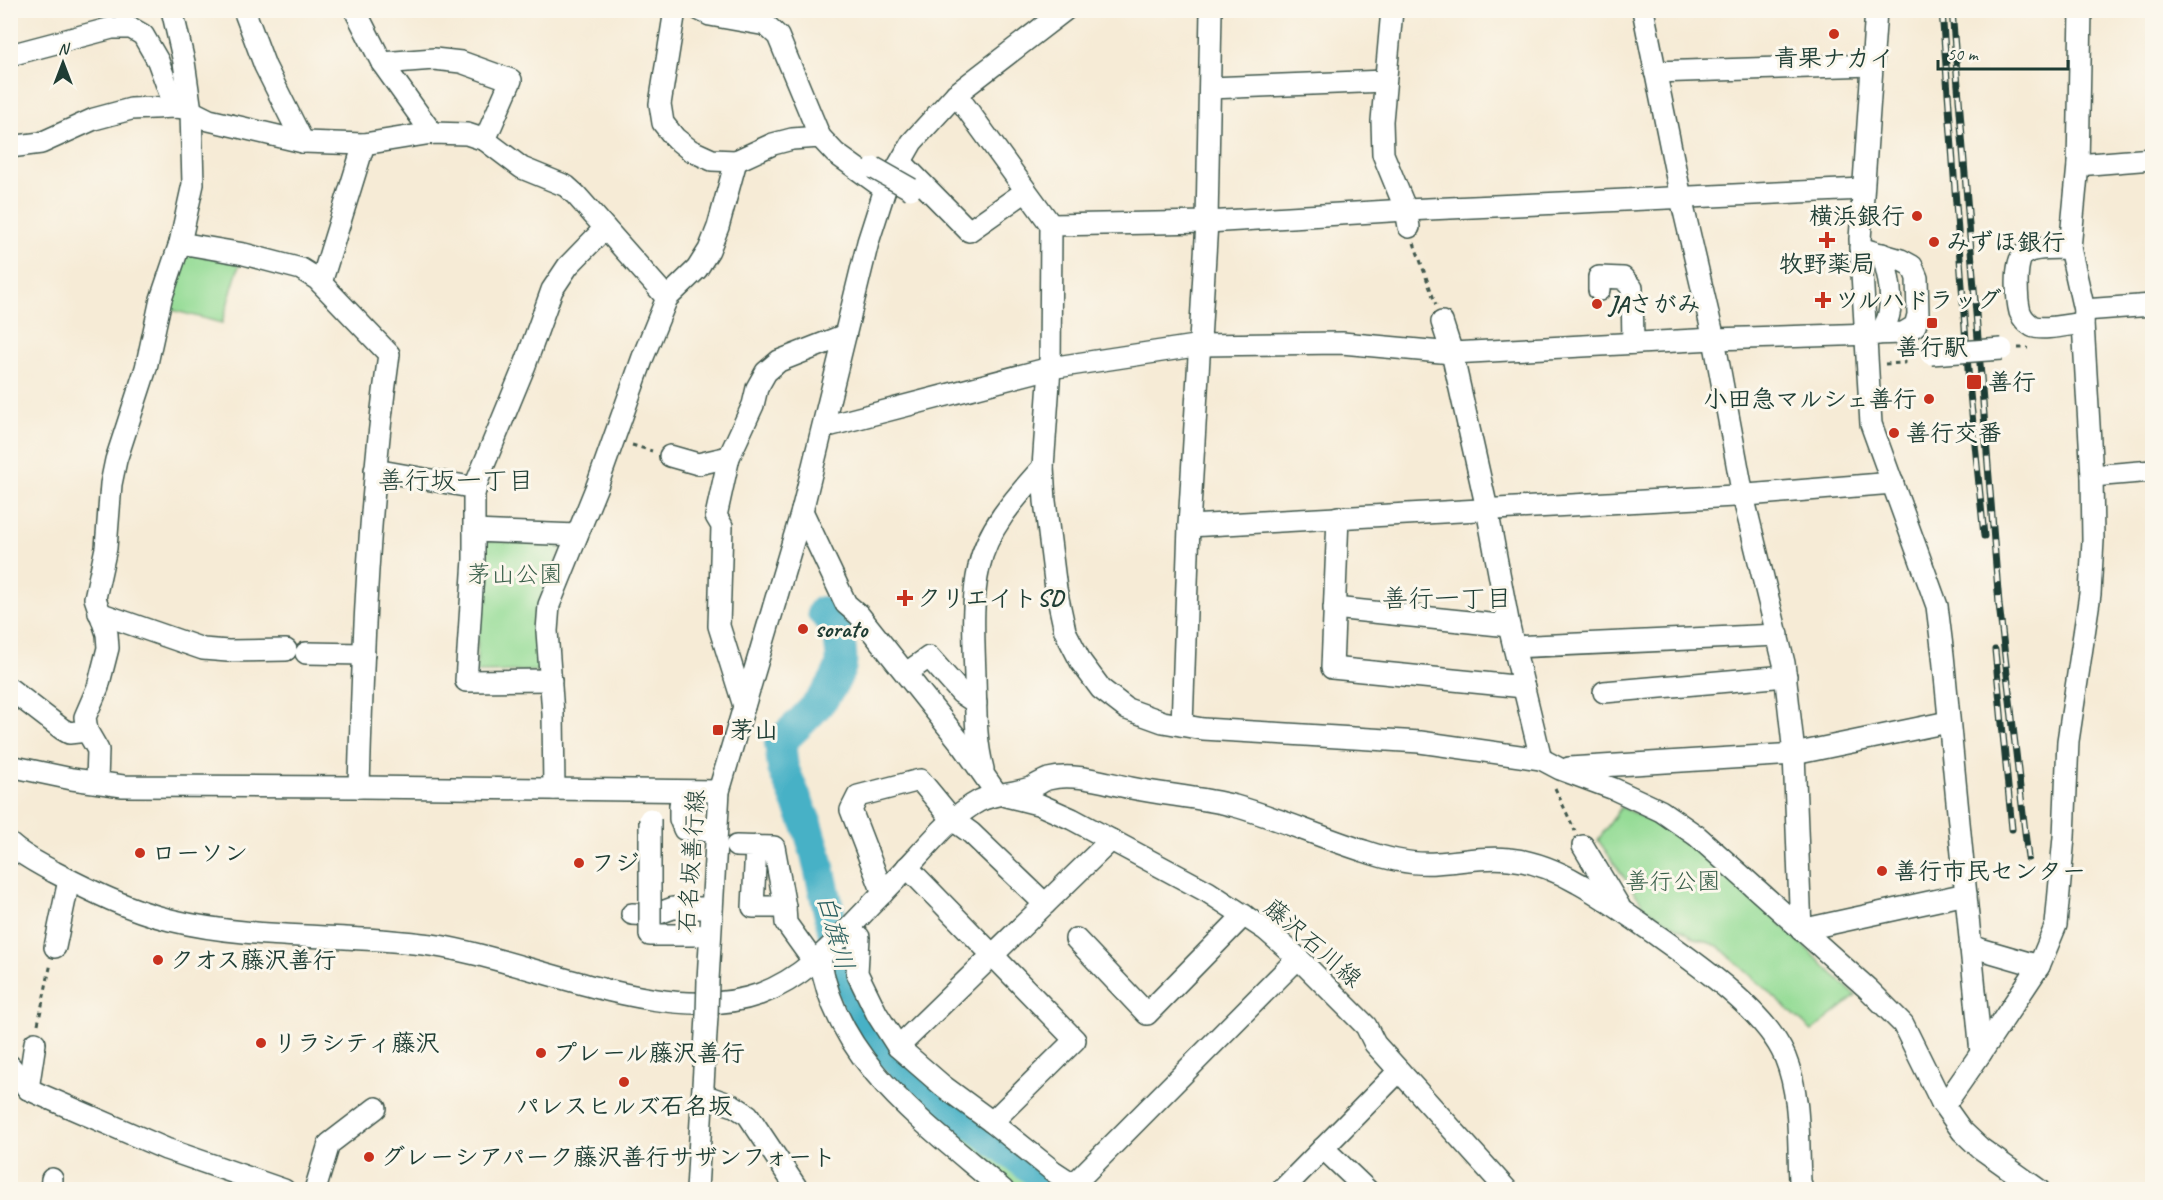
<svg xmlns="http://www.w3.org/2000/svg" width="2163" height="1200" font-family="Caveat,'Klee One',sans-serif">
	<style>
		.green { fill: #95dc96; stroke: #5a8c65; stroke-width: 1.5 }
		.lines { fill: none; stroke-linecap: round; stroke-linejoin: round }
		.river { stroke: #47b1c6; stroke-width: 32 }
		.minor-casing { stroke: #3f574c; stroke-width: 24 }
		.path { stroke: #3f574c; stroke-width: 3; stroke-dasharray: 4.5 4.5; stroke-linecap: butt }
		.minor { stroke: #fff; stroke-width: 21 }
		.rail-casing { stroke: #1f3d34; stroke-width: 7 }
		.rail { stroke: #fbf7ec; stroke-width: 4.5; stroke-dasharray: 14; stroke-linecap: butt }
		.minor-bridge-casing { stroke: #3f574c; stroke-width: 24; stroke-linecap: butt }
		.minor-bridge { stroke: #fff; stroke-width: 21 }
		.poi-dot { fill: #c8321e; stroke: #fbf7ec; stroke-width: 2 }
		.labels { text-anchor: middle; stroke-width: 6; stroke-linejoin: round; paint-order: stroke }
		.poi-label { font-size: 24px; font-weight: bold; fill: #1f3d34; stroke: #fbf7ec; text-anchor: start }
		.park-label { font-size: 24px; fill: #375d48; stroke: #fbf7ec }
		.street-label { font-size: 24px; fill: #1f3d34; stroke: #fbf7ec }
		.neighbourhood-label { font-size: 26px; fill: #1f3d34; stroke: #fbf7ec }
		.water-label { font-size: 26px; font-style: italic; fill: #2b6060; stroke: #fbf7ec }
	</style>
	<rect width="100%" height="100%" fill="#fbf7ec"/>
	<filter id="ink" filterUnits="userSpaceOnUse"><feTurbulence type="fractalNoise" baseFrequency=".0167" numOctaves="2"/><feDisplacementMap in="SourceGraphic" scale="12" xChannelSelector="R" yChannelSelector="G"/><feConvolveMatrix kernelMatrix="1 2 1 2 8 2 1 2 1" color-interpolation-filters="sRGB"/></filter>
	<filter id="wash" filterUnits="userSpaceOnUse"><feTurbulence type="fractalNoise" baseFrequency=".008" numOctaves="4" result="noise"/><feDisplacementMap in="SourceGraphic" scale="24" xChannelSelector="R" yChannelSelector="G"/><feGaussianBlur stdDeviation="1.35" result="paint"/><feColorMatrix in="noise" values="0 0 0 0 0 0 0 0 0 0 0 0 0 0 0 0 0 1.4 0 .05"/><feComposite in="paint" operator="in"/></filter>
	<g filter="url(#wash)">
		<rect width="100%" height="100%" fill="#f6ebd6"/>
		<!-- green -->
		<g class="green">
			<polygon points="186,253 240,262 222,323 168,309"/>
			<polygon points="483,541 564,543 539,604 541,671 476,672"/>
			<polygon points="1621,807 1673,832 1747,891 1856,996 1812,1031 1718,946 1695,938 1646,909 1598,840"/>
			<polygon points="836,962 860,1020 884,1057 918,1090 1040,1185 1048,1189 1018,1189 904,1094 866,1047 848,1018 830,966"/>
		</g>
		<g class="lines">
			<!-- river -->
			<path class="river" d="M823,612C833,620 838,630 840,644C841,652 843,664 839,671C828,699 801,722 780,742L783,768L808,827L816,854L836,943L845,973L864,1017L889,1053L922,1086L1045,1178L1066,1190"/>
		</g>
	</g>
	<g filter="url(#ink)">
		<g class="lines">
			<defs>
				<g id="minor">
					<polyline points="244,10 265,66 303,142"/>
					<polyline points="355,10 382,63 432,133"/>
					<polyline points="675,10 660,104 663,123 675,138 690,150 712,160 736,161 773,144 792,139 820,137 835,153 885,189"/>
					<polyline points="700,10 710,15 766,25 778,36 820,137"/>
					<polyline points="1392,10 1382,121 1383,154 1406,210 1409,227"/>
					<polyline points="1643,10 1681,198 1714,339 1743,496 1784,663 1794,754 1801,930 1966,894"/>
					<polyline points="1876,10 1860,239 1871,424 1937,606 1943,655 1981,1053"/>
					<polyline points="10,55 112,28 131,28 143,35 158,61 175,107"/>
					<polyline points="382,63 434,59 461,62 511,80 485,140"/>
					<polyline points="1655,72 1872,65"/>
					<polyline points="1210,88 1385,81"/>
					<polyline points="956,94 1051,225 1050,368 1043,467 1045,501 1056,589 1065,631 1081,662 1101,689 1127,709 1163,722 1203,729 1420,742 1541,759 1560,769 1614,789 1661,811 1697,836 1867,988 1903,1024 1942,1103 1962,1131 1980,1148 2039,1190"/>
					<polyline points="10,147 41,143 94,119 131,109 175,107 185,108 209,120 303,142 364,144 432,133 467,134 485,140 522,168 566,186 576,195 667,298"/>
					<polyline points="901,162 969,231 1026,191"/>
					<polyline points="2078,165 2152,159"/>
					<polyline points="1051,225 1207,222 1406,210 1863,189"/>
					<path d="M180,243L244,254L301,269L317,279L389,354C369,497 363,642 359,787"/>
					<path d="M2070,248C2057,249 2035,246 2024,254C2014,261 2017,301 2020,312C2022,317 2027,323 2032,326C2042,331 2071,324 2083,323"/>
					<polyline points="321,283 364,144"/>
					<polyline points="1599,290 1599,277 1623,278 1632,288 1633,343"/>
					<polyline points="2084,310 2152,305"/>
					<polyline points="1442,322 1452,353 1487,509 1509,626 1541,759"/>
					<path d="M1878,334C1898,316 1890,278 1882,254"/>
					<polyline points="824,427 1050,368 1201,345 1342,343 1452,353 1714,339 1903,333 1915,326 1918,315 1917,278 1912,266 1901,260 1860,248"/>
					<polyline points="670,456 698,464 729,457"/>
					<polyline points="375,470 476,488"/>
					<polyline points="2092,476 2152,471"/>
					<polyline points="802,511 846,604 859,615 964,747 997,794"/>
					<polyline points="1338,517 1332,668 1524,687"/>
					<polyline points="1189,526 1734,496 1893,483"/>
					<polyline points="474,531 577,535"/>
					<polyline points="1334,608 1509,626"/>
					<polyline points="99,613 203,649 228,651 286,650"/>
					<polyline points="1514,647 1778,635"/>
					<polyline points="306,653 364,654"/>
					<polyline points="912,669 929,657 961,693 976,703"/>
					<polyline points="551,680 466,681 474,559 474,494 478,479 525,365 552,290 568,266 605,228"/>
					<polyline points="10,689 62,729 69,733 87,731"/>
					<polyline points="1604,692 1786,676"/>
					<polyline points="744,706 719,626 722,526 716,516 729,457 753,405 757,388 766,372 779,361 845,335"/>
					<polyline points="1182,725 1189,526 1207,222 1211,10"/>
					<polyline points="10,766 72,779 123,786 359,787 719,791"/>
					<polyline points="1569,768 1794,754 1948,722"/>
					<path d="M983,769C975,739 976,708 975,677C974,641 971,602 979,567C987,528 1018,495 1043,467"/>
					<polyline points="97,782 98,750 87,731 85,717 98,687 108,648 107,634 95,598 106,548 111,484 116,460 146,368 161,299 180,243 193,184 191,111 184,62 172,10"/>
					<polyline points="554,789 553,714 547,631 549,605 597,486 643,357 667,298 697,269 709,250 718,227 736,161"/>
					<polyline points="1006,796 1038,804 1072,819 1208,892 1266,930 1298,958 1366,1026 1375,1044 1507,1190"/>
					<polyline points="680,805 680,819 684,829 703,830"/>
					<path d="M10,844C23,856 38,863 54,872C91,891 129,910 170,920C255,941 345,933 431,945C528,959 666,1028 760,994C807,977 839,938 873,903C888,888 902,873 917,857C935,837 955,814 979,801C995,793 1013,794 1030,788C1032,788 1046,779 1048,779C1074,772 1106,783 1131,788C1165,795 1201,797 1235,806C1278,818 1320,837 1364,851C1387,859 1411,865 1436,863C1460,862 1484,856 1509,859C1533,861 1557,871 1578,883C1602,896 1625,913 1648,929C1690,959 1765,1009 1785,1057C1801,1096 1798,1140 1800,1181L1802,1190"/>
					<polyline points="736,846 774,847 785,907 753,907 756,846"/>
					<polyline points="1583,846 1619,906"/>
					<polyline points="907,867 1075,1040 992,1122"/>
					<polyline points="883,893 851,810 858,796 920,780 953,820 971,833 1045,904"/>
					<polyline points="785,907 786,923 814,962"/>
					<polyline points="632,914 654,915 673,908 712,908"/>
					<polyline points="859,937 857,973 877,1014 898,1047 943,1086 992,1122 1053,1171 1082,1190"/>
					<polyline points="1076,939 1147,1014 1244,915"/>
					<polyline points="1970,946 2039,966"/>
					<polyline points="55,947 69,880"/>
					<path d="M820,958C836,1063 928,1125 1003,1190"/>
					<polyline points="708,980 719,791 802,511 868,242 885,189 912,142 956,94 1065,10"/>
					<polyline points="898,1047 1111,840"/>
					<polyline points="10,1066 28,1089 39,1094 166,1149 284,1190"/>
					<polyline points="28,1089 35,1043"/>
					<polyline points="703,1095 734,1106 748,1115 798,1190"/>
					<polyline points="1942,1103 1951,1096 1981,1053 2039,966 2056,925 2064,837 2068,741 2090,594 2093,540 2092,476 2083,323 2084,310 2070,248 2078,165 2081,10"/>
					<polyline points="1323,1148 1367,1190"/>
					<polyline points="1073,1185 1298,958"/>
					<polyline points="51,1190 52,1179"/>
					<polyline points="315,1190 329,1144 376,1108"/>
					<polyline points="697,1190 707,1016"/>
					<polyline points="1282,1190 1399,1071"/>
				</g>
			</defs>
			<!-- minor casing -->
			<use href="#minor" class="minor-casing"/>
			<!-- path -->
			<g class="path">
				<polyline points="1414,243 1436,305"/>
				<polyline points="2018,348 2028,348"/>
				<polyline points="1885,364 1905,363 1905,355 1915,355"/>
				<polyline points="632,445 652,451"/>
				<polyline points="1555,788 1575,831"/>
				<polyline points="38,1024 51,963"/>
			</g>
			<!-- minor -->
			<use href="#minor" class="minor"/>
			<defs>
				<g id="rail">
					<polyline points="1942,10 1969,383 1984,536"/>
					<polyline points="1952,10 1999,604 2028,858"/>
					<polyline points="1995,650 2012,829"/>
				</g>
			</defs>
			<!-- rail casing -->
			<use href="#rail" class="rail-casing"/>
			<!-- rail -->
			<use href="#rail" class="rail"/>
			<defs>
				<g id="minor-bridge">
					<polyline points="874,168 911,189"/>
					<polyline points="1931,354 2002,349"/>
					<polyline points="650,819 650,935 697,935"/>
					<polyline points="707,1016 708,980"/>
				</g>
			</defs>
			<!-- minor-bridge casing -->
			<use href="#minor-bridge" class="minor-bridge-casing"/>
			<!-- minor-bridge -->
			<use href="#minor-bridge" class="minor-bridge"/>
		</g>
	</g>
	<!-- markers -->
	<g class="poi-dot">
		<circle cx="1834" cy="34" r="6"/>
		<circle cx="1917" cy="216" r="6"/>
		<path d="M1824 231h6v6h6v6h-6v6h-6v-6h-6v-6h6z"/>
		<circle cx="1934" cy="242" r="6"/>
		<path d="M1820 291h6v6h6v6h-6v6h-6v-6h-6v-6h6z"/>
		<circle cx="1597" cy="304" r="6"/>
		<rect x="1926" y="317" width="12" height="12" rx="3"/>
		<rect x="1966" y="374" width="16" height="16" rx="3"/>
		<circle cx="1929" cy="399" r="6"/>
		<circle cx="1894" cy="433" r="6"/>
		<path d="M902 589h6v6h6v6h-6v6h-6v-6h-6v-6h6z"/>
		<circle cx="803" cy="629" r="6"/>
		<rect x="712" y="724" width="12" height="12" rx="3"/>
		<circle cx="140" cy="853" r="6"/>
		<circle cx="579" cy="863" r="6"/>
		<circle cx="1882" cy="871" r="6"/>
		<circle cx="158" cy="960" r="6"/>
		<circle cx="261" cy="1043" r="6"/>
		<circle cx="541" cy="1053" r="6"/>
		<circle cx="624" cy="1082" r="6"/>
		<circle cx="369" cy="1157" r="6"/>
	</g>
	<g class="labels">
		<!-- poi labels -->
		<g class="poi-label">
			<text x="1834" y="66" text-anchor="middle">青果ナカイ</text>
			<text x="1905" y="224" text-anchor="end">横浜銀行</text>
			<text x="1946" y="250">みずほ銀行</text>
			<text x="1827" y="272" text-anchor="middle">牧野薬局</text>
			<text x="1835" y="308">ツルハドラッグ</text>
			<text x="1609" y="312">JAさがみ</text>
			<text x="1932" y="355" text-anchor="middle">善行駅</text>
			<text x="1988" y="390">善行</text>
			<text x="1917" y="407" text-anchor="end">小田急マルシェ善行</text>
			<text x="1906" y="441">善行交番</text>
			<text x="917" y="606">クリエイトSD</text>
			<text x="815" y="637">sorato</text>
			<text x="730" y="738">茅山</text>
			<text x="152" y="861">ローソン</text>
			<text x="591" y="871">フジ</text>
			<text x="1894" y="879">善行市民センター</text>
			<text x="170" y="968">クオス藤沢善行</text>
			<text x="273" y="1051">リラシティ藤沢</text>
			<text x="553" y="1061">プレール藤沢善行</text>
			<text x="624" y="1114" text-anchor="middle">パレスヒルズ石名坂</text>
			<text x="381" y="1165">グレーシアパーク藤沢善行サザンフォート</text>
		</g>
		<!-- park labels -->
		<g class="park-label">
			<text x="515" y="582">茅山公園</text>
			<text x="1673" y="889">善行公園</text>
		</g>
		<!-- street labels -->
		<g class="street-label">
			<text transform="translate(691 861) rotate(-86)" y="8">石名坂善行線</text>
			<text transform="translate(1313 943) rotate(41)" y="8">藤沢石川線</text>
		</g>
		<!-- neighbourhood labels -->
		<g class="neighbourhood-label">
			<text x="456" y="489">善行坂一丁目</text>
			<text x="1447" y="607">善行一丁目</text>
		</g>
		<!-- water labels -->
		<g class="water-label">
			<text transform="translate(836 932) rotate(75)" y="9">白旗川</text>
		</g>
	</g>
	<!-- margin -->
	<rect width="2163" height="1200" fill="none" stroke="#fbf7ec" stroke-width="36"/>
	<!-- north arrow -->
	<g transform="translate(63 63)" stroke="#fbf7ec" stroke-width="4.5" paint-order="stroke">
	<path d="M0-4.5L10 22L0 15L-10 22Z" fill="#1f3d34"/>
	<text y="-9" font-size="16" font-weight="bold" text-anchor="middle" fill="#1f3d34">N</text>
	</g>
	<!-- scale -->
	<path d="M1938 60v9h130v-9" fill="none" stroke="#1f3d34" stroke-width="3"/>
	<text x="1947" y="60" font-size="18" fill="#1f3d34" stroke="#fbf7ec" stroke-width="4.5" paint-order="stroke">50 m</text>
</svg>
